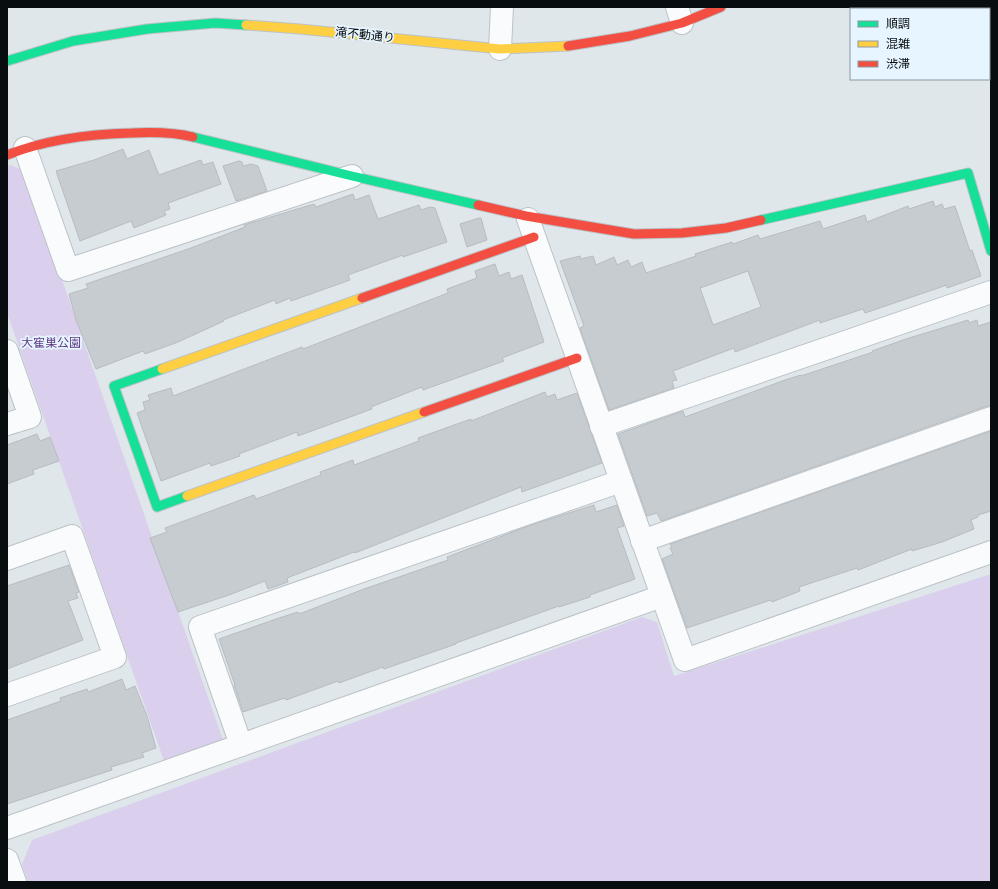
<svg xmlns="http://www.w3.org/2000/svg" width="998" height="889" font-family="Montserrat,'Noto Sans JP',sans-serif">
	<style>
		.green { fill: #dad0ee }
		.building { fill: #c7ccd1; stroke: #b7bcc0; fill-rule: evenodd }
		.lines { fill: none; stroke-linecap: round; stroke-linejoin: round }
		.street-casing { stroke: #bcc2c6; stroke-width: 24 }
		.fast-casing { stroke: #bcc2c6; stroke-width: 11 }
		.slow-casing { stroke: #bcc2c6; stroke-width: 11 }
		.jam-casing { stroke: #bcc2c6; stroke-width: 11 }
		.street { stroke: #fafbfc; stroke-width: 22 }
		.fast { stroke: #16e098; stroke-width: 9 }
		.slow { stroke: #ffcf43; stroke-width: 9 }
		.jam { stroke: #f24e42; stroke-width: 9 }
		.labels { text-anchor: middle; stroke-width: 3.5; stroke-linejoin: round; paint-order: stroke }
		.street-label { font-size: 12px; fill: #080d10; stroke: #e6f5ff }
		.park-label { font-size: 12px; fill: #5f3980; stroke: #e6f5ff }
	</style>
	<rect width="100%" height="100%" fill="#dfe7eb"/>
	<!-- green -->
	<g class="green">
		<polygon points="11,165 24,171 223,740 164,761 7,313 7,166"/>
		<polygon points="991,574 991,882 28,882 22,864 32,840 642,617 657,622 674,676"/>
	</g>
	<!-- building -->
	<g class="building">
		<polygon points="123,149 127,159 149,150 159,175 201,160 203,165 213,162 221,184 168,203 170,209 164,211 166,215 134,228 131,221 80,241 56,171 94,160"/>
		<polygon points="239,161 242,162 243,166 251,164 258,166 267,191 236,201 223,166"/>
		<polygon points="353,194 355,200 369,195 378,219 419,205 421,210 430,207 435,208 447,242 403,257 403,255 348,275 350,280 291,301 290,298 276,304 275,300 223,320 224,321 178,342 145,354 143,351 96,369 76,320 69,294 88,288 86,284 191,248 245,227 244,225 314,204 316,207"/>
		<path d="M933,201L935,207L942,204L944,209L955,206L970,251L972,250L981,276L947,288V285L865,313L863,309L820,323V320L735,352L734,348L673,371L677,380L672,381L674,388L609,410L580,328L584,326L560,261L580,256L581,259L593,256L596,265L614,257L617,265L628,260L631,267L642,262L646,273L696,256L695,254L732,242L733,244L758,235L760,239L820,221L823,229L865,215L867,222L908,206L909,209ZM748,271L761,307L713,325L700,288Z"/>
		<polygon points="479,218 481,218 487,240 467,247 460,224"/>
		<polygon points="495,264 499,276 509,272 511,279 522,275 544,342 502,358 504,361 423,390 422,387 371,407 372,409 298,436 297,432 239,454 240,456 211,466 210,463 161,481 137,413 145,410 143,402 150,400 148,395 171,388 173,396 302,347 303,349 448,293 447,289 477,278 475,271"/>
		<polygon points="968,320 969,323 977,320 978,326 991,322 991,406 987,406 661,521 657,513 647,516 618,434 683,411 685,417 785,380 801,375 801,376 873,352 872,351 906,339"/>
		<polygon points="545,392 547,397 555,394 557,400 577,393 602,463 522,492 521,487 355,553 354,552 287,578 288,582 268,589 265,581 229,595 178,612 150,538 167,532 165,528 254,495 256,499 321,475 320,472 353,460 354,465 419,441 418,438 471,419 471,421"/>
		<polygon points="991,431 991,511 978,515 978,517 971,520 974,529 942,542 912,551 912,549 858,570 857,568 799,587 800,591 772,602 771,600 687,628 662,559 673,554 670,548 672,547 670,544"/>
		<polygon points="37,434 40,441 50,437 59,461 33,470 34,474 7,484 7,445"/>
		<polygon points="594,505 596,512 617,505 624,526 617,528 635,579 590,595 590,597 559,607 559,606 456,643 456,644 384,669 383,667 339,683 338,681 286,700 285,698 243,712 234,685 235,685 219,639 279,618 298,612 299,614 364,589 448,560 447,557 534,524"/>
		<polygon points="69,565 79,592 76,593 78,598 68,601 83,640 7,669 7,586"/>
		<polygon points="122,679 126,690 135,686 147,716 156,748 142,753 144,757 111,767 112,770 7,804 7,720 61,701 60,698 87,689 88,692"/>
	</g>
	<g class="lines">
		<defs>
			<g id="street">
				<polyline points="677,7 682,23"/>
				<polyline points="500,49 502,7"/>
				<polyline points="25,148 68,270 352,176"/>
				<polyline points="528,219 685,660 991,552"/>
				<polyline points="7,351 30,417 7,424"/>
				<polyline points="601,426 991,292"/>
				<polyline points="642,541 991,418"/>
				<polyline points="7,559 72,536 115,657 7,695"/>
				<polyline points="241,745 200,627 621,481"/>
				<polyline points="7,828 662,596"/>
				<polyline points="7,860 15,882"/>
			</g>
			<g id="fast">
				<polyline points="7,61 73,41 147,29 215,23 246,25"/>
				<polyline points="193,137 352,176 478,205"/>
				<polyline points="761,220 968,173 991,251"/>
				<polyline points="162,369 114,386 157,507 187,496"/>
			</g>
			<g id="slow">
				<polyline points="246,25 300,29 500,49 568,46"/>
				<polyline points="162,369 362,298"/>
				<polyline points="187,496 424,412"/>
			</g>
			<g id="jam">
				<polyline points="568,46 630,36 682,23 721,7"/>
				<path d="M7,155C47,139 90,134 132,133C153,132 173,132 193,137"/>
				<polyline points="478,205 526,216 634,234 682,233 726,228 761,220"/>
				<polyline points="362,298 534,237"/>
				<polyline points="424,412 577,358"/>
			</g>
		</defs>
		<!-- street casing -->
		<use href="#street" class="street-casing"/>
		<!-- fast casing -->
		<use href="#fast" class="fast-casing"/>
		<!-- slow casing -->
		<use href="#slow" class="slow-casing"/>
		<!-- jam casing -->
		<use href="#jam" class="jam-casing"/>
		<!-- street -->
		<use href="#street" class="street"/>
		<!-- fast -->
		<use href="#fast" class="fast"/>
		<!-- slow -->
		<use href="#slow" class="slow"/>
		<!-- jam -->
		<use href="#jam" class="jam"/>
	</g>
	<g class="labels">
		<!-- street labels -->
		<g class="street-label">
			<text transform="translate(365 35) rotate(6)" y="4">滝不動通り</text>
		</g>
		<!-- park labels -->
		<g class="park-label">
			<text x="51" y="347">大寉巣公園</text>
		</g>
	</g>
	<!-- border -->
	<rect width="998" height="889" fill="none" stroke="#080d10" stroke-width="16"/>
	<!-- legend -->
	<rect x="850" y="8" width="140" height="72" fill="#e6f5ff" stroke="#8d989f"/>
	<rect x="858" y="21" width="20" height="6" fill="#16e098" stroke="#8d989f"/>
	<text x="886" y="28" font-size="12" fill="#080d10">順調</text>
	<rect x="858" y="41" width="20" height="6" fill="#ffcf43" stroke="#8d989f"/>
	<text x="886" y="48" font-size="12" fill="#080d10">混雑</text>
	<rect x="858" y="61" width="20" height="6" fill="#f24e42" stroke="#8d989f"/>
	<text x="886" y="68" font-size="12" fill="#080d10">渋滞</text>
</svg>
